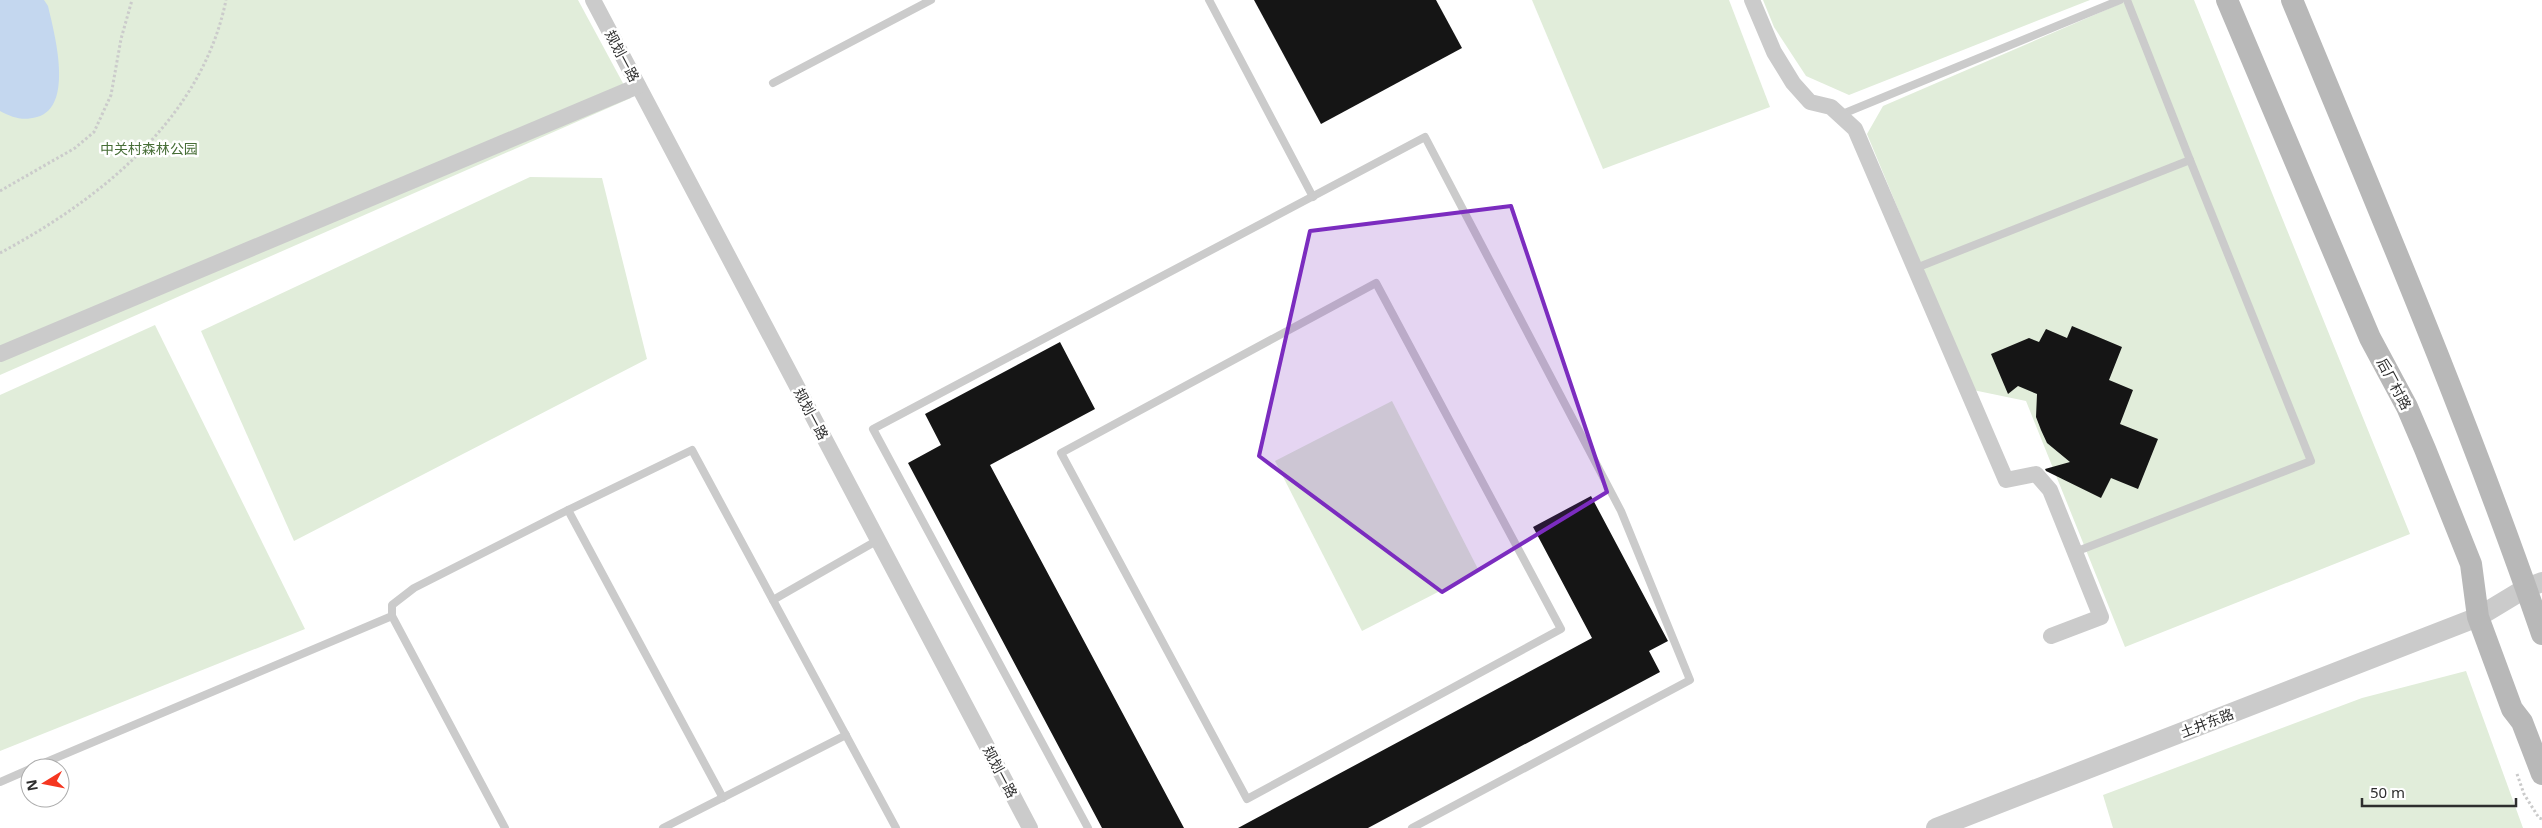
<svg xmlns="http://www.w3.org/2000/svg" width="2542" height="828" font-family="'Noto Sans','Noto Sans SC',sans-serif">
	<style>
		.green { fill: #e1edda }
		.water { fill: #c4d7ef }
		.building { fill: #151515 }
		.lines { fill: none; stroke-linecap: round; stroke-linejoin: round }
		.path { stroke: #cbcbcb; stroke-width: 3; stroke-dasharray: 2.5 2.5; stroke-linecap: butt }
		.service { stroke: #cbcbcb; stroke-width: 8 }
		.minor { stroke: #cbcbcb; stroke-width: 16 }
		.tertiary { stroke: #cbcbcb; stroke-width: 20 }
		.secondary { stroke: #b8b8b8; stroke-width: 22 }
		.marked { fill: #7b2cbf; fill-opacity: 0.2; stroke: #7b2cbf; stroke-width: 4; stroke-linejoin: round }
		.labels { text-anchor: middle; stroke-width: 5; stroke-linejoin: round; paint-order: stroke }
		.street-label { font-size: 14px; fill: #2e2e2e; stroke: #fff }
		.park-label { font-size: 14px; fill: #476e37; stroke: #fff }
	</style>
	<rect width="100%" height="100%" fill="#fff"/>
	<!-- green -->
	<g class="green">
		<polygon points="0,0 578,0 631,98 0,375"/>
		<polygon points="1532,0 1729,0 1770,107 1603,169"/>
		<polygon points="1763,0 2090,0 1849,95 1806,76 1774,27"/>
		<polygon points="2129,0 2194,0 2410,534 2125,647 2026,401 1973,390 1867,134 1883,106"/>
		<polygon points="530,177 602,178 647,359 294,541 201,331"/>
		<polygon points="155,325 305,629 0,751 0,395"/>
		<polygon points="1392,401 1479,571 1362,631 1275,461"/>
		<polygon points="2466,671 2523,828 2113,828 2103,795 2362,698"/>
	</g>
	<!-- water -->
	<path class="water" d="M0,0H44L48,6C54,32 75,107 37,117C23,121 13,118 0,111Z"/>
	<!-- building -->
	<g class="building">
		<polygon points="1254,0 1436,0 1462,48 1321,124"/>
		<polygon points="2072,326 2122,347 2109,380 2133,390 2120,424 2158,439 2138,489 2111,478 2101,498 2046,471 2045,469 2070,462 2047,443 2041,430 2036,417 2037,394 2018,386 2008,394 1991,354 2029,338 2039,342 2046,329 2067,338"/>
		<polygon points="1060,342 1095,409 990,465 1184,828 1102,828 908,463 941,445 925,414"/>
		<polygon points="1591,496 1668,641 1649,651 1660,672 1368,828 1238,828 1592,638 1533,527"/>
	</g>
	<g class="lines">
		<!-- path -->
		<g class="path">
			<polyline points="0,191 75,148 94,132 111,95 121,39 132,0"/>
			<path d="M0,253C101,199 202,118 226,0"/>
			<polyline points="2517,774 2524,794 2539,818 2542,819"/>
		</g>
		<!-- service -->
		<g class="service">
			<polyline points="1209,0 1313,197"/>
			<polyline points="2127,0 2190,160"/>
			<polyline points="773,83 931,0"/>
			<polyline points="1840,115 2120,0"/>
			<polyline points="1916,268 2190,160 2311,461 2075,552"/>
			<polygon points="1376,283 1561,629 1247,799 1061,453"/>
			<polyline points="568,510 723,798"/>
			<polyline points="773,600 878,540"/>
			<polyline points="32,768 392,616"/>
			<polyline points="0,782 30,769"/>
			<polyline points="505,828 392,616 392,605 414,588 568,510 692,450 896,828"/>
			<polyline points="663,828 846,735"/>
			<polyline points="1088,828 873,429 1425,137 1621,511 1690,680 1412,828"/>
		</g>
		<!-- minor -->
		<g class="minor">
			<polyline points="593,0 1030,828"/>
			<polyline points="1752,0 1774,52 1793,83 1810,102 1831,107 1855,129 2006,480 2036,474 2050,490 2101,617 2051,636"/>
			<polyline points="0,354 638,86"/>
		</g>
		<!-- tertiary -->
		<polyline class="tertiary" points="1936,828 2478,617 2526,588 2542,582"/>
		<!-- secondary -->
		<g class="secondary">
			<polyline points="2227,0 2370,338 2407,407 2425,449 2471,564 2478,617 2512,709 2522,722 2542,774"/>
			<path d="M2292,0C2379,210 2468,419 2542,634"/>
		</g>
	</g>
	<!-- marked area -->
	<path class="marked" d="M1511,206L1607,492L1442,592L1259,456L1310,231Z"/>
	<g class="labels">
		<!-- street labels -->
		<g class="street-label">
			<text transform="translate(622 56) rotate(62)" y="5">规划一路</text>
			<text transform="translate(2394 384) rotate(62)" y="5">后厂村路</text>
			<text transform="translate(811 414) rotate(62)" y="5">规划一路</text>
			<text transform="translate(2207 723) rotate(-21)" y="5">土井东路</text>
			<text transform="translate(1000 772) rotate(62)" y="5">规划一路</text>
		</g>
		<!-- park labels -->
		<g class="park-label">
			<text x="149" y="154">中关村森林公园</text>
		</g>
	</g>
	<!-- north arrow -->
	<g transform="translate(45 783) rotate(260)"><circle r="24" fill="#ffffff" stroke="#ababab"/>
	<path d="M0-4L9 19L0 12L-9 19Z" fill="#f53620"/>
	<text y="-8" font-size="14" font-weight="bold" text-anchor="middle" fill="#2e2e2e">N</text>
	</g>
	<!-- scale -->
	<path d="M2362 798v8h154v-8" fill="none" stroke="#2e2e2e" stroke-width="2.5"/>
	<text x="2370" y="798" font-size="15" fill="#2e2e2e" stroke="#ffffff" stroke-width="4" paint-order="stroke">50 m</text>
</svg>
